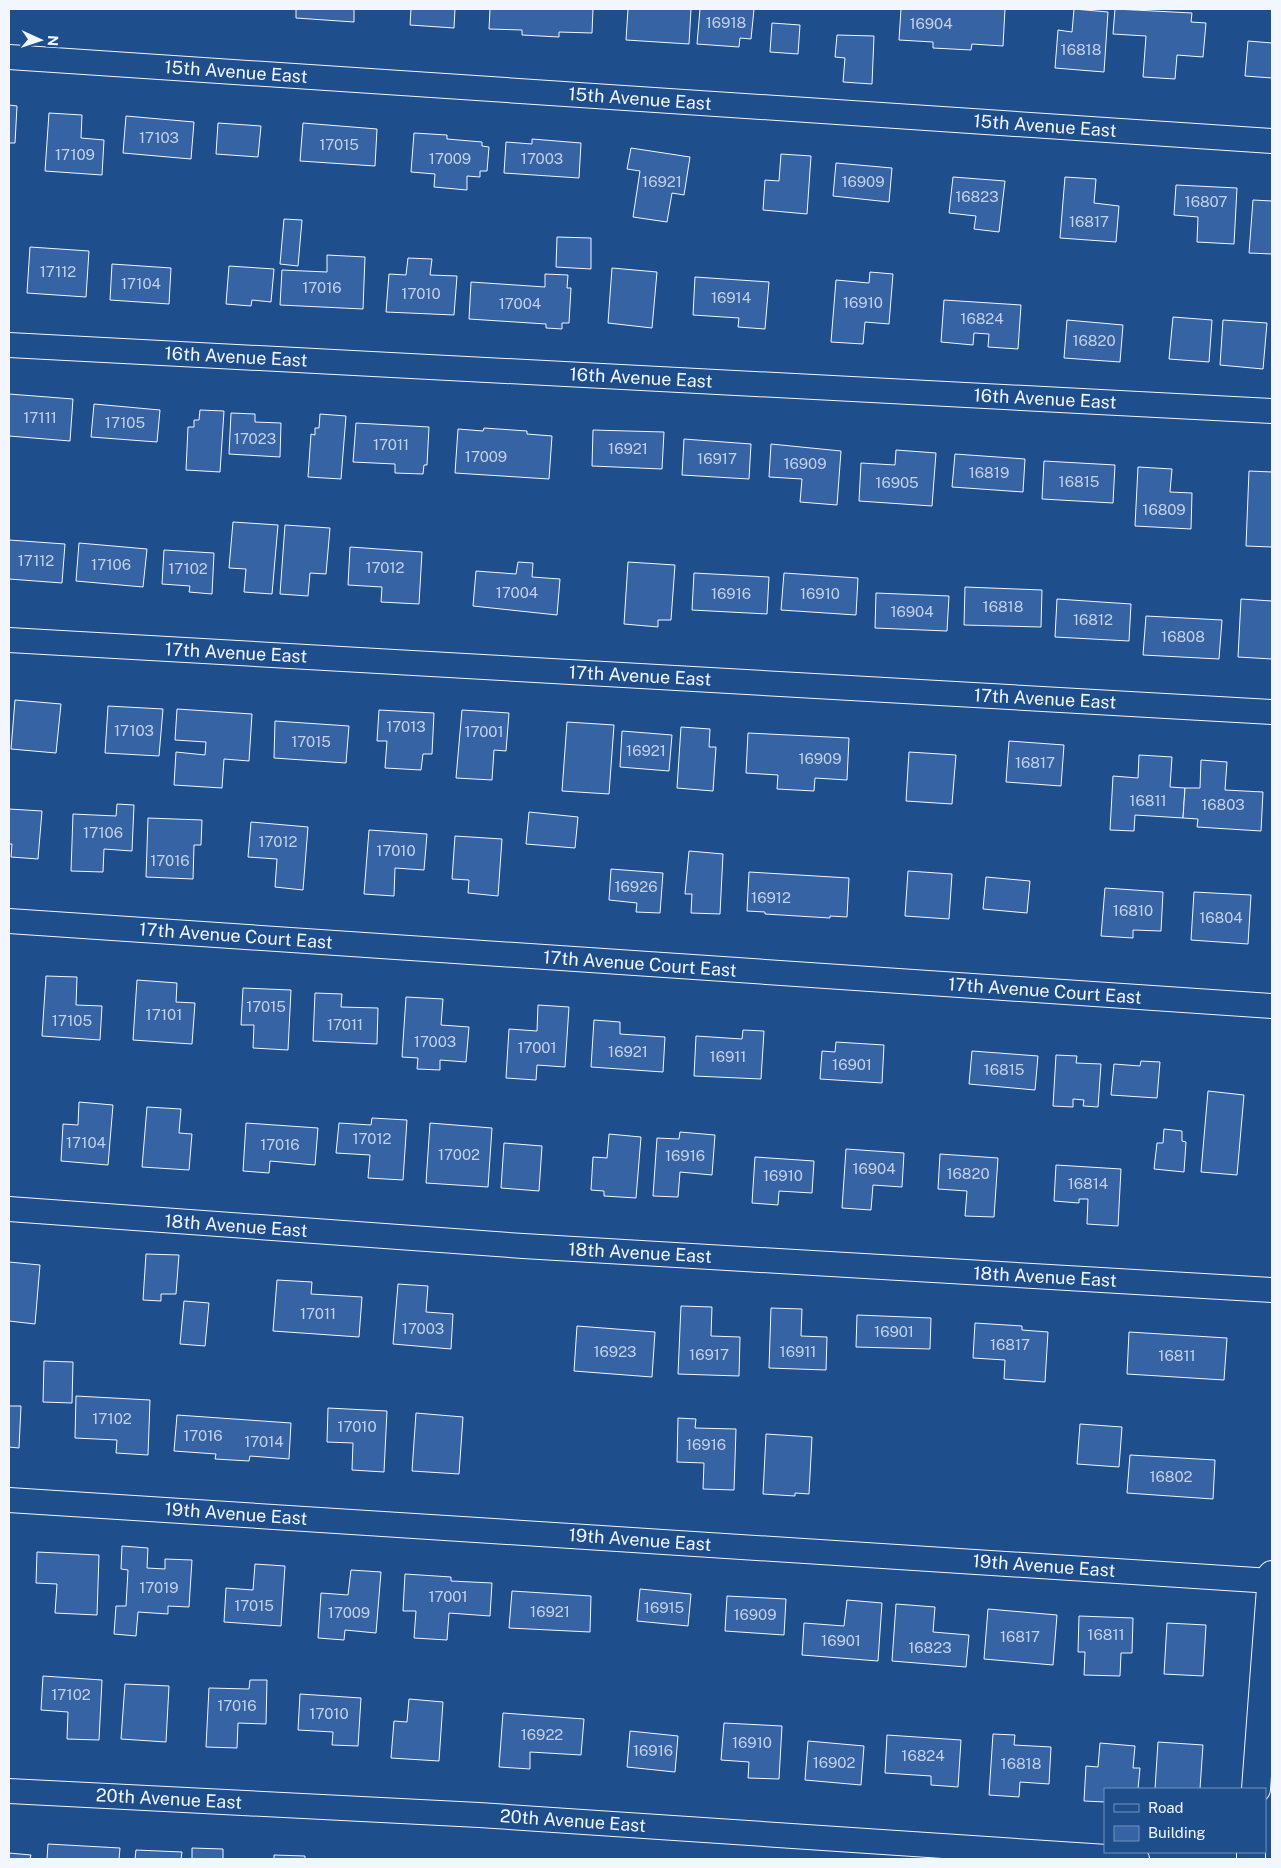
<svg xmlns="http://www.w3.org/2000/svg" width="1281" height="1868" font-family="'Public Sans',sans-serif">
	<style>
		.building { fill: #3563a3; stroke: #f2f6ff }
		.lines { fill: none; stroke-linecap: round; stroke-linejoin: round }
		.minor-casing { stroke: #f2f6ff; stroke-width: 26 }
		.tertiary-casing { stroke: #f2f6ff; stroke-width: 30 }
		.minor { stroke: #1f4e8c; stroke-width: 24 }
		.tertiary { stroke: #1f4e8c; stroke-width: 28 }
		.labels { text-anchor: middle; stroke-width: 4; stroke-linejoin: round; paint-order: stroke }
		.number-label { font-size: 15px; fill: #c3d1e8 }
		.street-label { font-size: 18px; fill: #f2f6ff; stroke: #1f4e8c }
	</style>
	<rect width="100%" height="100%" fill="#1f4e8c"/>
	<!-- building -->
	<g class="building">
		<polygon points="296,9 354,9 354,22 296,18"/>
		<polygon points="411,9 455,9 454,28 410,25"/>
		<polygon points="490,9 593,9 592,33 559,32 559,37 522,35 522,30 489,29"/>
		<polygon points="628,9 691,9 689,44 626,40"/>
		<polygon points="700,9 754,9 751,39 740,38 739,47 697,44"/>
		<polygon points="901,9 1005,9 1003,46 972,44 971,50 933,48 933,42 899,40"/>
		<polygon points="1074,9 1108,12 1104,72 1055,68 1058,30 1072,32"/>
		<polygon points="1115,9 1192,13 1191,22 1206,23 1203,57 1177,55 1175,79 1143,77 1146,36 1113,34"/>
		<polygon points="772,23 800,25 798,54 770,52"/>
		<polygon points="837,35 874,36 872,84 843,82 845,58 835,57"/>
		<polygon points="1248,41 1272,43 1272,78 1245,76"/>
		<polygon points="9,105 17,106 15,143 9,143"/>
		<polygon points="49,113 82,115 81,138 104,140 102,175 45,171"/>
		<polygon points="126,116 194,122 191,159 123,153"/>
		<polygon points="218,123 261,126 258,157 216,154"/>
		<polygon points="303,123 377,129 375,166 300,161"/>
		<polygon points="414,133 447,135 447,139 482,142 482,146 489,147 487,171 480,171 480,177 467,176 467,190 434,187 435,174 411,172"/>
		<polygon points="532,139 581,143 579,178 504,173 506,142 532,144"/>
		<polygon points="631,148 690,157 684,195 672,193 667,222 633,217 640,171 627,169"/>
		<polygon points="781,154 811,156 807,214 763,210 765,180 779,181"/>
		<polygon points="836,163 892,168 889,202 833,196"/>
		<polygon points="953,177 1005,181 999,232 974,229 976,216 949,213"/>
		<polygon points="1065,177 1096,179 1094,203 1119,206 1116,242 1060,238"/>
		<polygon points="1176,185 1237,188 1234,244 1197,242 1198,217 1174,215"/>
		<polygon points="1253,200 1272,201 1272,254 1249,253"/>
		<polygon points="284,219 302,220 298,266 280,264"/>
		<polygon points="557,237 591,238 591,269 556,267"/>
		<polygon points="30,247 89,251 86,297 27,293"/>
		<polygon points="327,255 365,257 363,309 280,305 282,270 327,272"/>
		<polygon points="408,258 432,259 430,275 457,276 454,315 386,312 389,274 406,275"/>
		<polygon points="112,264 171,268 169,304 110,300"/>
		<polygon points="229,266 274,269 271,302 252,300 251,306 226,304"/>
		<polygon points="612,268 657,272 652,328 608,323"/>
		<polygon points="870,272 893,274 889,324 865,322 863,344 831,342 836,280 869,283"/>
		<polygon points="545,274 568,275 567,288 571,288 569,323 562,323 562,329 546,328 546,324 469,319 471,282 545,287"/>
		<polygon points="695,277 769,282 765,329 738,327 739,318 693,315"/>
		<polygon points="944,300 1021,305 1018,349 988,347 989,334 974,333 973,345 941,342"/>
		<polygon points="1173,317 1212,320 1209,362 1169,359"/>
		<polygon points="1067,320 1123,325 1120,362 1064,358"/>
		<polygon points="1223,320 1267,323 1263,369 1220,365"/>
		<polygon points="9,394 73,399 70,441 9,436"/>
		<polygon points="94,404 160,410 157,442 91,437"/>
		<polygon points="200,410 224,411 220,472 186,470 188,427 194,427 194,420 199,420"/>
		<polygon points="231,413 255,414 255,422 281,423 280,457 229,454"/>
		<polygon points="320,414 346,416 341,479 308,477 311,434 315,435 315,428 319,428"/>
		<polygon points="356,423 429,427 427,465 424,465 423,474 395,473 395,464 353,462"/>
		<polygon points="484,428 527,431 527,434 552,436 549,479 455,473 458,429 483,431"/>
		<polygon points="593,430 664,432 662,469 592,466"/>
		<polygon points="684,439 751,444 749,479 682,475"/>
		<polygon points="771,444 841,451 837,505 800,502 802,479 769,477"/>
		<polygon points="896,450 936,453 932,506 859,501 861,463 895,465"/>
		<polygon points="955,454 1025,459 1023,492 952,487"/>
		<polygon points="1044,461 1115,465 1113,503 1042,499"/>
		<polygon points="1138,467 1172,469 1170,492 1192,493 1191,529 1135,526"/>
		<polygon points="1249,471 1272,472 1272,547 1246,546"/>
		<polygon points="233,522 278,525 272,594 244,592 246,569 229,568"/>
		<polygon points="285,525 330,528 326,574 310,573 308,596 280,594"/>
		<polygon points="9,540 65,544 62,583 9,579"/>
		<polygon points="79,543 147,549 143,587 76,581"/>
		<polygon points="350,547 422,552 419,604 381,602 382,587 348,585"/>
		<polygon points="164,550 214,553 212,594 189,592 190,586 162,584"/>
		<polygon points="518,562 533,563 532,577 560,579 557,615 473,606 476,571 516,574"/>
		<polygon points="628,562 675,565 671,620 658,620 658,627 624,624"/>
		<polygon points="694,573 769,577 767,614 692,610"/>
		<polygon points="784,573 858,578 856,615 781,610"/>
		<polygon points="965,587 1042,590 1041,627 964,625"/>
		<polygon points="876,593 949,596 947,631 875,628"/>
		<polygon points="1057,599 1131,604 1129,641 1055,637"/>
		<polygon points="1241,599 1272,601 1272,659 1238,657"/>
		<polygon points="1146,616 1222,620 1219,659 1143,655"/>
		<polygon points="15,700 61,704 56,753 11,749"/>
		<polygon points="108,706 163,709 159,756 105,753"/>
		<polygon points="177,709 252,714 249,761 224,759 222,788 174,785 176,752 205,755 206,742 175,740"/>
		<polygon points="379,710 434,713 432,754 423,754 421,770 385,768 387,741 377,741"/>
		<polygon points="462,710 509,713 506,751 494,750 492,780 456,778"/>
		<polygon points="275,721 349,726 346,763 274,758"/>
		<polygon points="567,722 614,725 609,794 562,791"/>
		<polygon points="681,727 710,729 709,747 716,747 713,791 677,788"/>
		<polygon points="622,731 672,735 669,771 620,767"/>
		<polygon points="748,733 849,738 847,780 815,778 814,791 777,789 778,775 746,773"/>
		<polygon points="1009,741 1064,745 1061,786 1006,782"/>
		<polygon points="909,752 956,755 952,804 906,801"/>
		<polygon points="1139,755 1172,757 1170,787 1185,788 1183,818 1135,815 1134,831 1110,830 1113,776 1138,778"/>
		<polygon points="1201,760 1227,762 1225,790 1263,792 1261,831 1197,827 1198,819 1183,818 1185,788 1200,788"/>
		<polygon points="117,804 134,805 132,851 104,849 103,872 71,871 73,814 116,816"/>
		<polygon points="9,809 42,811 38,859 11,857 12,844 9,844"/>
		<polygon points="529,812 578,817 575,848 526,844"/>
		<polygon points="148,818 202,820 201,845 194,845 193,879 146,877"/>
		<polygon points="251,822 308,827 303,890 275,887 277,859 248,857"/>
		<polygon points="369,830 427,834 424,870 395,868 394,896 364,894"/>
		<polygon points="455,836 502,839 498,896 468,893 469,880 452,879"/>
		<polygon points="689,851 723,854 720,914 691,913 692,894 685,894"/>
		<polygon points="611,869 663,873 660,913 636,912 637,903 609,900"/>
		<polygon points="908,871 952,874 949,919 905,916"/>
		<polygon points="749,872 849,878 847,917 830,916 830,918 765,914 765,912 747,911"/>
		<polygon points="986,877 1030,881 1027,913 983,909"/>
		<polygon points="1105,888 1163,892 1161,931 1133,930 1133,938 1101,936"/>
		<polygon points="1194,892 1251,895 1248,944 1191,940"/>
		<polygon points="46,976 77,977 76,1005 102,1006 100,1040 42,1036"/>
		<polygon points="137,980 177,983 176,1002 195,1003 192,1044 133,1040"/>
		<polygon points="243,988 291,990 288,1050 253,1048 254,1025 241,1025"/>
		<polygon points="315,993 342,994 341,1007 378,1008 377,1044 313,1041"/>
		<polygon points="406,997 443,999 441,1025 469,1027 466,1062 440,1060 440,1070 417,1069 418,1058 402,1057"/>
		<polygon points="538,1005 569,1007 565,1067 537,1065 536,1080 506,1078 509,1029 537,1031"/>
		<polygon points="594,1020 620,1022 620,1034 665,1037 663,1072 591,1067"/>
		<polygon points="743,1030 764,1031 761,1079 694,1076 696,1036 742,1039"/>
		<polygon points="836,1042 884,1045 882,1083 820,1079 822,1051 835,1052"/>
		<polygon points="972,1051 1038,1056 1035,1090 969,1084"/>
		<polygon points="1056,1055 1077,1056 1076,1063 1101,1064 1098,1107 1083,1106 1084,1100 1073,1099 1073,1107 1053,1106"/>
		<polygon points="1141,1061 1160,1062 1157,1098 1111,1095 1114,1064 1140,1066"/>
		<polygon points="1208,1091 1244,1095 1237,1175 1201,1172"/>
		<polygon points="79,1102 113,1105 108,1165 61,1161 63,1124 78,1125"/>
		<polygon points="147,1107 181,1109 179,1133 192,1134 189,1170 142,1167"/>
		<polygon points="372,1118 407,1120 403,1180 368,1178 370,1155 336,1153 339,1123 371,1125"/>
		<polygon points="246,1123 318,1128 315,1165 270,1161 269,1173 243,1171"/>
		<polygon points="430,1123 492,1128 488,1187 426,1183"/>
		<polygon points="1164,1129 1182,1131 1182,1141 1186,1142 1184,1172 1154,1169 1157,1143 1163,1143"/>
		<polygon points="680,1132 715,1135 712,1175 680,1172 678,1197 653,1196 657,1138 679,1139"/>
		<polygon points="609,1134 641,1137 636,1198 604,1196 604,1191 591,1190 593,1157 607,1158"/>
		<polygon points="504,1143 542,1146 539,1191 501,1188"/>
		<polygon points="846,1149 904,1153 902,1187 873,1185 871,1210 842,1208"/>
		<polygon points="940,1154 998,1158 994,1217 965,1216 967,1191 938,1189"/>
		<polygon points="755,1157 814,1161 812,1193 779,1191 778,1205 752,1203"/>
		<polygon points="1056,1165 1121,1169 1118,1226 1087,1224 1088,1199 1079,1199 1079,1203 1054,1201"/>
		<polygon points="146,1254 179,1255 176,1294 161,1294 161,1301 143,1300"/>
		<polygon points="9,1262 40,1265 35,1324 9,1321"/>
		<polygon points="277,1280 312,1282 311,1294 362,1297 359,1337 273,1331"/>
		<polygon points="398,1284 428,1286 426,1312 453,1314 451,1349 393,1344"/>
		<polygon points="184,1301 209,1303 205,1346 180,1344"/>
		<polygon points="681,1306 712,1307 711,1336 740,1337 739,1376 678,1374"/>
		<polygon points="771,1308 802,1309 801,1336 827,1337 826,1370 769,1368"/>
		<polygon points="857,1315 931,1318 930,1349 856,1347"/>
		<polygon points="975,1323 1022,1326 1022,1330 1048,1332 1045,1382 1004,1379 1005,1360 973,1358"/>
		<polygon points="577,1326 655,1332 652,1377 574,1371"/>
		<polygon points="1129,1332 1227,1338 1224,1380 1127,1374"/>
		<polygon points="44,1361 73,1362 72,1403 43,1402"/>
		<polygon points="76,1396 150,1400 148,1455 116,1453 117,1440 75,1438"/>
		<polygon points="9,1406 21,1406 19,1448 9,1447"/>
		<polygon points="328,1408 387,1411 384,1472 352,1470 353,1443 327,1442"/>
		<polygon points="416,1413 463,1417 459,1474 412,1471"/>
		<polygon points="177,1415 291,1423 289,1459 250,1456 249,1461 215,1459 216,1454 174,1451"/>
		<polygon points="678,1418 696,1419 695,1428 736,1429 734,1490 703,1489 704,1463 677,1462"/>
		<polygon points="1080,1424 1122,1427 1119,1467 1077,1464"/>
		<polygon points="766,1434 812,1437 809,1494 795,1493 795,1496 763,1494"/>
		<polygon points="1130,1455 1215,1460 1213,1499 1127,1493"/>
		<polygon points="122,1546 148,1548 147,1568 165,1569 165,1559 192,1560 189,1607 168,1606 168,1614 138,1612 136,1636 114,1634 116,1606 126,1606 128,1570 121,1569"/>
		<polygon points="37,1552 99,1555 97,1615 55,1613 57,1584 36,1583"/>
		<polygon points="255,1564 285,1566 281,1626 224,1622 226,1588 253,1590"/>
		<polygon points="351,1570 381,1572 376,1633 345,1630 344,1640 318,1638 321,1593 348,1595"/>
		<polygon points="405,1574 451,1577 451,1581 492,1583 490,1616 449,1613 447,1640 414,1638 416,1611 403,1611"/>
		<polygon points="640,1589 691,1594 688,1626 637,1621"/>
		<polygon points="512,1591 591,1596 590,1632 509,1628"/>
		<polygon points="727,1596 786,1599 784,1635 725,1631"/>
		<polygon points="847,1600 882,1603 878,1661 802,1655 804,1623 844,1626"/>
		<polygon points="896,1604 935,1607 933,1632 969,1635 966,1667 892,1661"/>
		<polygon points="988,1609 1057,1615 1053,1665 984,1659"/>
		<polygon points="1079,1616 1133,1618 1132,1653 1121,1653 1120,1676 1084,1675 1085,1652 1078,1652"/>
		<polygon points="1167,1623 1206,1625 1203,1676 1164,1674"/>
		<polygon points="43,1676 102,1680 99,1740 67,1739 68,1712 41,1710"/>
		<polygon points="250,1680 267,1680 266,1724 238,1723 237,1748 206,1747 209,1688 249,1689"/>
		<polygon points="125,1684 169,1686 166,1742 121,1739"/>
		<polygon points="300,1694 361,1698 358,1746 332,1745 333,1732 298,1730"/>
		<polygon points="409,1699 443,1702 439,1761 391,1758 394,1721 407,1722"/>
		<polygon points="503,1713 584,1719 581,1755 530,1752 530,1769 499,1767"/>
		<polygon points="724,1723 782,1726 779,1779 748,1778 749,1762 721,1760"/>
		<polygon points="630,1731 678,1736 675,1772 627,1767"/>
		<polygon points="993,1734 1015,1735 1014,1745 1051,1747 1049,1784 1020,1782 1019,1797 989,1795"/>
		<polygon points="887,1735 961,1740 958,1787 931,1785 931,1776 885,1773"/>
		<polygon points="808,1741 864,1746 861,1785 805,1780"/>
		<polygon points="1158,1742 1203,1745 1200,1789 1155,1789"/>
		<polygon points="1100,1743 1135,1746 1133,1768 1140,1768 1138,1789 1105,1789 1105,1802 1084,1801 1086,1766 1098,1767"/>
		<polygon points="48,1844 120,1848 119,1859 47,1859"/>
		<polygon points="192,1848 223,1849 223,1859 192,1859"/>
		<polygon points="136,1850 182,1852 181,1859 135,1859"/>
		<polygon points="9,1853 31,1855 30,1859 9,1859"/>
		<polygon points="274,1855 305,1856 305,1859 274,1859"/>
	</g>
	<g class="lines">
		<defs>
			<g id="minor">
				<polyline points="9,57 1272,141"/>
				<polyline points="9,345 1272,411"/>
				<polyline points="9,640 1272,712"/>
				<polyline points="9,921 1272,1006"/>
				<polyline points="9,1209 523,1246 1272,1290"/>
				<polyline points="9,1500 1272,1581"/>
				<polyline points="9,1791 479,1815 1137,1859"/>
			</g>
			<g id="tertiary">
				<polyline points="1256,1789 1272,1575"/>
				<polyline points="1251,1859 1251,1852"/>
			</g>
		</defs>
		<!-- minor casing -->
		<use href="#minor" class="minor-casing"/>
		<!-- tertiary casing -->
		<use href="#tertiary" class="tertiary-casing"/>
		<!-- minor -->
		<use href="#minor" class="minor"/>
		<!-- tertiary -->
		<use href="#tertiary" class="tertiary"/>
	</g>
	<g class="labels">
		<!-- number labels -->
		<g class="number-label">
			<text x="726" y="28">16918</text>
			<text x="931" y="29">16904</text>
			<text x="1081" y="55">16818</text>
			<text x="159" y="143">17103</text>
			<text x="339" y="150">17015</text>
			<text x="75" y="160">17109</text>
			<text x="450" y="164">17009</text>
			<text x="542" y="164">17003</text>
			<text x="662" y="187">16921</text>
			<text x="863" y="187">16909</text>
			<text x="977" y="202">16823</text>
			<text x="1206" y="207">16807</text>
			<text x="1089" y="227">16817</text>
			<text x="58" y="277">17112</text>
			<text x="141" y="289">17104</text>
			<text x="322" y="293">17016</text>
			<text x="421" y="299">17010</text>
			<text x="731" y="303">16914</text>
			<text x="863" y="308">16910</text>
			<text x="520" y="309">17004</text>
			<text x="982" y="324">16824</text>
			<text x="1094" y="346">16820</text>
			<text x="40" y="423">17111</text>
			<text x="125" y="428">17105</text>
			<text x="255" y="444">17023</text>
			<text x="391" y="450">17011</text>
			<text x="628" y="454">16921</text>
			<text x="486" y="462">17009</text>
			<text x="717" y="464">16917</text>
			<text x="805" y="469">16909</text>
			<text x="989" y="478">16819</text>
			<text x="1079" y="487">16815</text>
			<text x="897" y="488">16905</text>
			<text x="1164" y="515">16809</text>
			<text x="36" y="566">17112</text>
			<text x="111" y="570">17106</text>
			<text x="385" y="573">17012</text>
			<text x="188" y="574">17102</text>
			<text x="517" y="598">17004</text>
			<text x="731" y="599">16916</text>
			<text x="820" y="599">16910</text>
			<text x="1003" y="612">16818</text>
			<text x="912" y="617">16904</text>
			<text x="1093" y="625">16812</text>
			<text x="1183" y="642">16808</text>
			<text x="406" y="732">17013</text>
			<text x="134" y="736">17103</text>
			<text x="484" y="737">17001</text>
			<text x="311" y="747">17015</text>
			<text x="646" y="756">16921</text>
			<text x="820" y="764">16909</text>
			<text x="1035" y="768">16817</text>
			<text x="1148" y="806">16811</text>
			<text x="1223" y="810">16803</text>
			<text x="103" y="838">17106</text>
			<text x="278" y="847">17012</text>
			<text x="396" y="856">17010</text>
			<text x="170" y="866">17016</text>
			<text x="636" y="892">16926</text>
			<text x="771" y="903">16912</text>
			<text x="1133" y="916">16810</text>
			<text x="1221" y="923">16804</text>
			<text x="266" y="1012">17015</text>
			<text x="164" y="1020">17101</text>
			<text x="72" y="1026">17105</text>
			<text x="345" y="1030">17011</text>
			<text x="435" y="1047">17003</text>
			<text x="537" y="1053">17001</text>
			<text x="628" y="1057">16921</text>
			<text x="728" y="1062">16911</text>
			<text x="852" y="1070">16901</text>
			<text x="1004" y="1075">16815</text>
			<text x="372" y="1144">17012</text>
			<text x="86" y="1148">17104</text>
			<text x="280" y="1150">17016</text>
			<text x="459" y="1160">17002</text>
			<text x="685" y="1161">16916</text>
			<text x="874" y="1174">16904</text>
			<text x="968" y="1179">16820</text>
			<text x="783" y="1181">16910</text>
			<text x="1088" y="1189">16814</text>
			<text x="318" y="1319">17011</text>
			<text x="423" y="1334">17003</text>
			<text x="894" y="1337">16901</text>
			<text x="1010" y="1350">16817</text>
			<text x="615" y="1357">16923</text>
			<text x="798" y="1357">16911</text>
			<text x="709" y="1360">16917</text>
			<text x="1177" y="1361">16811</text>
			<text x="112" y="1424">17102</text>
			<text x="357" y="1432">17010</text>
			<text x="203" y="1441">17016</text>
			<text x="264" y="1447">17014</text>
			<text x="706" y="1450">16916</text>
			<text x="1171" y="1482">16802</text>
			<text x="159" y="1593">17019</text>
			<text x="448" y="1602">17001</text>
			<text x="254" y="1611">17015</text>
			<text x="664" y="1613">16915</text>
			<text x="550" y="1617">16921</text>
			<text x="349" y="1618">17009</text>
			<text x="755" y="1620">16909</text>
			<text x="1106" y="1640">16811</text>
			<text x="1020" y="1642">16817</text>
			<text x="841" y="1646">16901</text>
			<text x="930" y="1653">16823</text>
			<text x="71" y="1700">17102</text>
			<text x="237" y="1711">17016</text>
			<text x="329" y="1719">17010</text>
			<text x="542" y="1740">16922</text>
			<text x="752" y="1748">16910</text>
			<text x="653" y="1756">16916</text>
			<text x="923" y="1761">16824</text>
			<text x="834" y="1768">16902</text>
			<text x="1021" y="1769">16818</text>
		</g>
		<!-- street labels -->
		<g class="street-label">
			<text transform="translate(236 72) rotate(4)" y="6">15th Avenue East</text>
			<text transform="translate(640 99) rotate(4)" y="6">15th Avenue East</text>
			<text transform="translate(1045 126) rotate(4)" y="6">15th Avenue East</text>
			<text transform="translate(236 357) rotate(3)" y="6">16th Avenue East</text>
			<text transform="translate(641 378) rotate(3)" y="6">16th Avenue East</text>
			<text transform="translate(1045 399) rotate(3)" y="6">16th Avenue East</text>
			<text transform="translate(236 653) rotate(3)" y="6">17th Avenue East</text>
			<text transform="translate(640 676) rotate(3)" y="6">17th Avenue East</text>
			<text transform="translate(1045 699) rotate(3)" y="6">17th Avenue East</text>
			<text transform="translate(236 936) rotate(4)" y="6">17th Avenue Court East</text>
			<text transform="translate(640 964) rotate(4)" y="6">17th Avenue Court East</text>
			<text transform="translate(1045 991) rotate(4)" y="6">17th Avenue Court East</text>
			<text transform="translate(236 1226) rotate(4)" y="6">18th Avenue East</text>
			<text transform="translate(640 1253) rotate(3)" y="6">18th Avenue East</text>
			<text transform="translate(1045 1277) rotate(3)" y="6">18th Avenue East</text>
			<text transform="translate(236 1514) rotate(4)" y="6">19th Avenue East</text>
			<text transform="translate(640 1540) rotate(4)" y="6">19th Avenue East</text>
			<text transform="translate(1044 1566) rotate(4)" y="6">19th Avenue East</text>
			<text transform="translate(169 1799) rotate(3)" y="6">20th Avenue East</text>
			<text transform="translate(573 1821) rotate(4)" y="6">20th Avenue East</text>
		</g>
	</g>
	<!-- border -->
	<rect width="1281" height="1868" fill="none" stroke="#f2f6ff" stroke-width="20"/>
	<!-- legend -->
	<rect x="1104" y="1788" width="162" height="65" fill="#1f4e8c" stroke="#7391ba"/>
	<rect x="1114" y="1804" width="25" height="8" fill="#1f4e8c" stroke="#7391ba"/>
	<text x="1148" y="1813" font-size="15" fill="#f2f6ff">Road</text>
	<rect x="1114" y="1826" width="25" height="15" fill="#3563a3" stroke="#7391ba"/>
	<text x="1148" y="1838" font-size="15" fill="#f2f6ff">Building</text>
	<!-- north arrow -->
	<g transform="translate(40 40) rotate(93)" stroke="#1f4e8c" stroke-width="4" paint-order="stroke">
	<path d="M0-4L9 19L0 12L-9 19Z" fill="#f2f6ff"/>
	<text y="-8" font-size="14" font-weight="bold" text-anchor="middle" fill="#f2f6ff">N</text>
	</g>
</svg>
